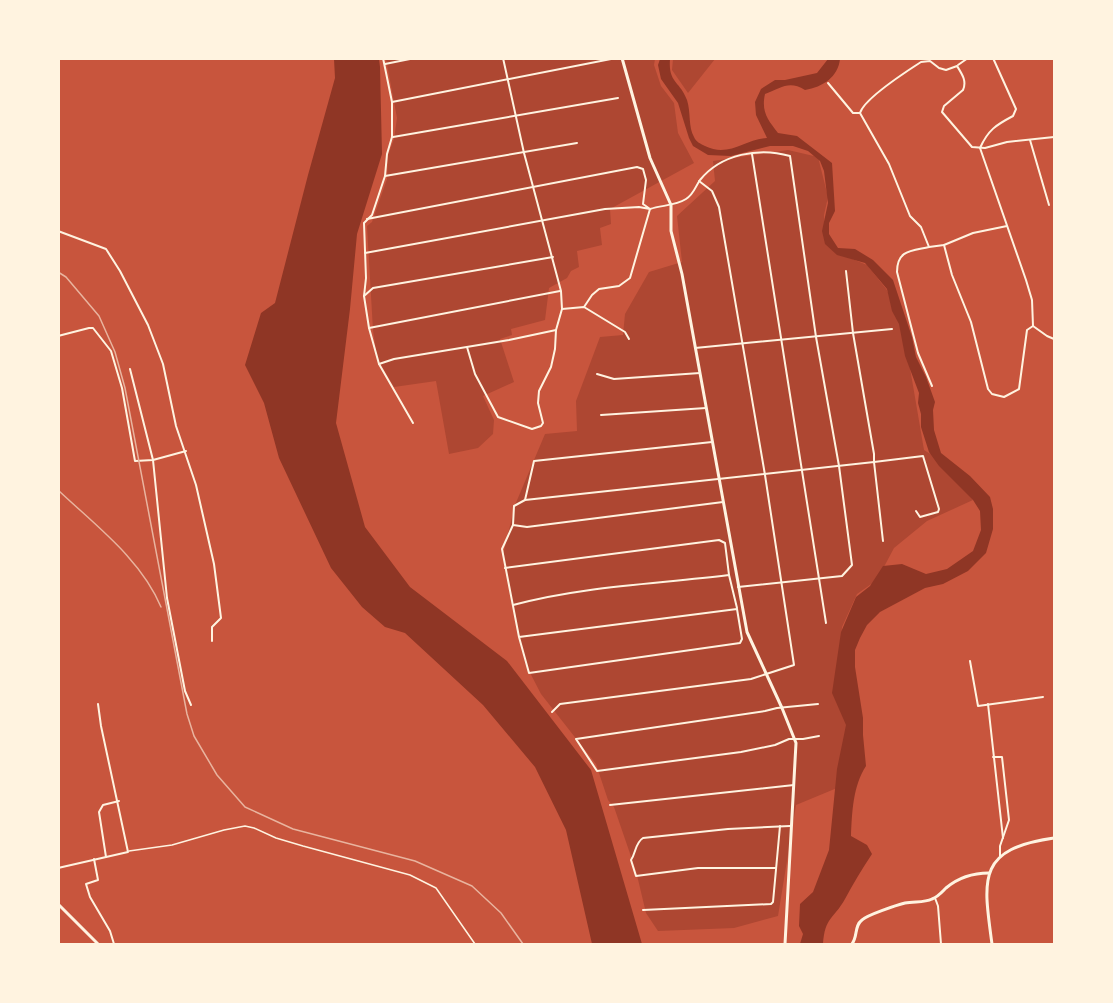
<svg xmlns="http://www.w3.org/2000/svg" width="1113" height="1003" font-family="'Noto Sans',sans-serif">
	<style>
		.green { fill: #ae4732 }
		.water { fill: #8f3625 }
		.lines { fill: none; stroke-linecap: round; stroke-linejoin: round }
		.service { stroke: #fff3e0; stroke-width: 1.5 }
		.minor { stroke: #fff3e0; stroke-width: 2 }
		.tertiary { stroke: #fff3e0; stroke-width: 3 }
		.rail { stroke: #e9b49f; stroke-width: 1.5 }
	</style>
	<rect width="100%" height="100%" fill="#c8553d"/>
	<!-- green -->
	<g class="green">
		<polygon points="386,59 655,59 654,65 661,86 674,103 678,133 694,163 610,209 611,224 600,228 602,245 577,251 579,267 571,271 567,278 549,288 545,320 511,329 512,335 500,339 514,382 483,396 494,420 493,434 478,448 449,454 436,381 394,387 377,358 373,330 367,226 372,222 387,179 388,155 394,139 397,118"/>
		<polygon points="673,59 673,58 715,59 688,93 672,70"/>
		<path d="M788,150L818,157L828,197L824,215L825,237L845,256L867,265L887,290L904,333L924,450C945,462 960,481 973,500L927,521L894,548L877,580L857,594L842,627L836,696L846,718V740L837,788L796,805L778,916L734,928L658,931L646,913L636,871L614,807L608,800L596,764L541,694L525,663L503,555L515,505L545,434L577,431L576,401L600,337L623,335L625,314L649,272L682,262L677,216L715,181L713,161Z"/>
	</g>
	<!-- water -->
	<g class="water">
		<polygon points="334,59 379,59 380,67 382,154 357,234 350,309 336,423 365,527 410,587 507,661 591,770 642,944 592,944 566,830 535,767 483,705 405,633 385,627 362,607 331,568 279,458 264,403 245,365 261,313 275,303 308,175 335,78"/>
		<path d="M660,59H670C668,83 680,81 687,100C691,112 688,127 694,137C696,142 701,144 705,146C729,158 745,139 767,138L756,115L755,102L761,89L775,80H785L817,73L828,59H840C838,77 823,87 805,90C789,80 781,88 765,94C761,112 768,120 778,133L797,136L832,163L835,211L829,223V234L838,248L855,249L873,260L893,280L912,337L916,357L926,377L935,402L933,410L934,430L941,453L970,476L990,497L993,509V529L986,553L968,571L943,584L925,588L880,612L867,625L860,638L855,650V667L863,718V735L866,766C853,786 852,812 851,836L867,845L872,854C862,869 853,884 845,899C833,920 825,917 823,944H800L803,934L799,926L800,904L813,892L829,850L837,769L846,725L832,693L841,632L856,597L870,586L883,566L902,564L926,574L947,569L973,551L981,530L980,511L973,500L939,466L929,452L921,427V414L918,403L919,393L905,356L899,324L892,311L887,289L865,263L837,255L825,244L822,231L828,203L824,171L820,161L808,151L793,146H770L731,156L708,155L693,146L689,138L678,103L661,79L658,65Z"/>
	</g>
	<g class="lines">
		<!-- service -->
		<polyline class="service" points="129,851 172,845 224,830 245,826 254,828 276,838 303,846 410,875 436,888 475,944"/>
		<!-- minor -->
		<g class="minor">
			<polyline points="383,58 392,102 392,137 387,154 385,176 372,215 364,223 366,278 364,296 369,328 379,364 413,423"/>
			<path d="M993,58L1016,109L1013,116C996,125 988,130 980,148L1026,280L1032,300L1033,326"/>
			<polyline points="385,64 415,58"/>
			<polyline points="958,65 968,58"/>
			<polyline points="828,83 853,113 860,113 889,164 910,216 921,227 929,247 944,245 973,233 1007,226"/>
			<polyline points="392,102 611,59"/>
			<path d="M860,113C864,99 907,71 921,62L930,61L939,68L946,70L957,66C962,74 967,81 963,90L944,106L942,112L972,147L985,148L1007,142L1054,137"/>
			<polyline points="393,137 618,98"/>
			<polyline points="1030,140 1049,205"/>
			<polyline points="752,154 826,623"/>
			<polyline points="385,176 577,143"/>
			<polyline points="58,231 106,249 120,271 148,325 163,364 176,426 196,485 214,564 221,618 212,627 212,641"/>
			<polyline points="944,245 952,275 971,322 988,389 992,394 1004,397 1019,389 1027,330 1033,326"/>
			<path d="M929,247C911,251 897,250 897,272L918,353L932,386"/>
			<polyline points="365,253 605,209 639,207 650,209 643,204 646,180 643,169 637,167 367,219"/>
			<polyline points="846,271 853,333 874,454 874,462 923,456 939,509 938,512 920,517 916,511"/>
			<polyline points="364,296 373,288 553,257"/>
			<path d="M584,307L592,295L599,289L619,286L630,278L650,209C662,205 675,206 686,199C694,194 695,187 700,180C721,154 759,147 790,156L816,337L839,466L852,565L842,576L738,587"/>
			<polyline points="562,309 584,307 625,332 629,339"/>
			<polyline points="1033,326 1047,336 1054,339"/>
			<polyline points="369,328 560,291"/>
			<polyline points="58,336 89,328 93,328 111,351 122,388 135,461 153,460 186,451"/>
			<polyline points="467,347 475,374 498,417 532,429 541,426 543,423 538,403 539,391 551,367 555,349 556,330 562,309 561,291 524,153 503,58"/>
			<polyline points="695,348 892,329"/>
			<polyline points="379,364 394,359 509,340 556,330"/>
			<polyline points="130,369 153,460 167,598 185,691 191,705"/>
			<polyline points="597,374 614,379 700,373"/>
			<polyline points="601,415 706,408"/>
			<polyline points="525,500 874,462 883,541"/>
			<polyline points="513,525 527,527 723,502"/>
			<polyline points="505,568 719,540 725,543 729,575"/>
			<path d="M513,605C583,586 657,584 729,575L737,608"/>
			<polyline points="519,637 737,609 742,639 740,643 529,673 519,637 502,549 513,525 514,506 525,500 534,461 712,442"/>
			<polyline points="970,661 978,706 1043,697"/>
			<polyline points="818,704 777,708 765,711 576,739 597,771 741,752 775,745 789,739 803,739 819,736"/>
			<polyline points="988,704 1003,838"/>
			<polyline points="552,712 560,704 751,679 794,665 765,475 719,207 712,191 699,181"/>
			<polyline points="993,757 1002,757 1009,820 1000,846 1000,856"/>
			<polyline points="610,805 794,785"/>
			<polyline points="106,857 99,812 103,805 119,801"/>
			<polyline points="94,859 98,880 86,884 90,897 110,931 114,944"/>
			<polyline points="58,868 128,852 101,726 98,704"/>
			<path d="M776,868H698L636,876L631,860C636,853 635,843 643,838L728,829L790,826"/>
			<polyline points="935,898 938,906 941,944"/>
			<polyline points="643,910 771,904 773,902 780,826"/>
		</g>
		<!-- tertiary -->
		<g class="tertiary">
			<polyline points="622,58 650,158 671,205 671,231 682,274 747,632 782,708 796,743 785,944"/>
			<polyline points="58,904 98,944"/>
			<path d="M852,944C858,936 854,926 862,920C867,915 897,905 905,903C914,901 924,903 932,899C938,897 942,892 946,888C959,877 972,873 989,873"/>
			<path d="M992,944C983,878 977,849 1054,838"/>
		</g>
		<!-- rail -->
		<g class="rail">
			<polyline points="58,272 66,277 99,316 115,352 125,388 187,714 194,736 217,775 245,807 293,829 415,861 472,886 501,913 523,944"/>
			<path d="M58,490C95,525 141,559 161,607"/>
		</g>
	</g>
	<!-- border -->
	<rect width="1113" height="1003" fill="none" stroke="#fff3e0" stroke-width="120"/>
</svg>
